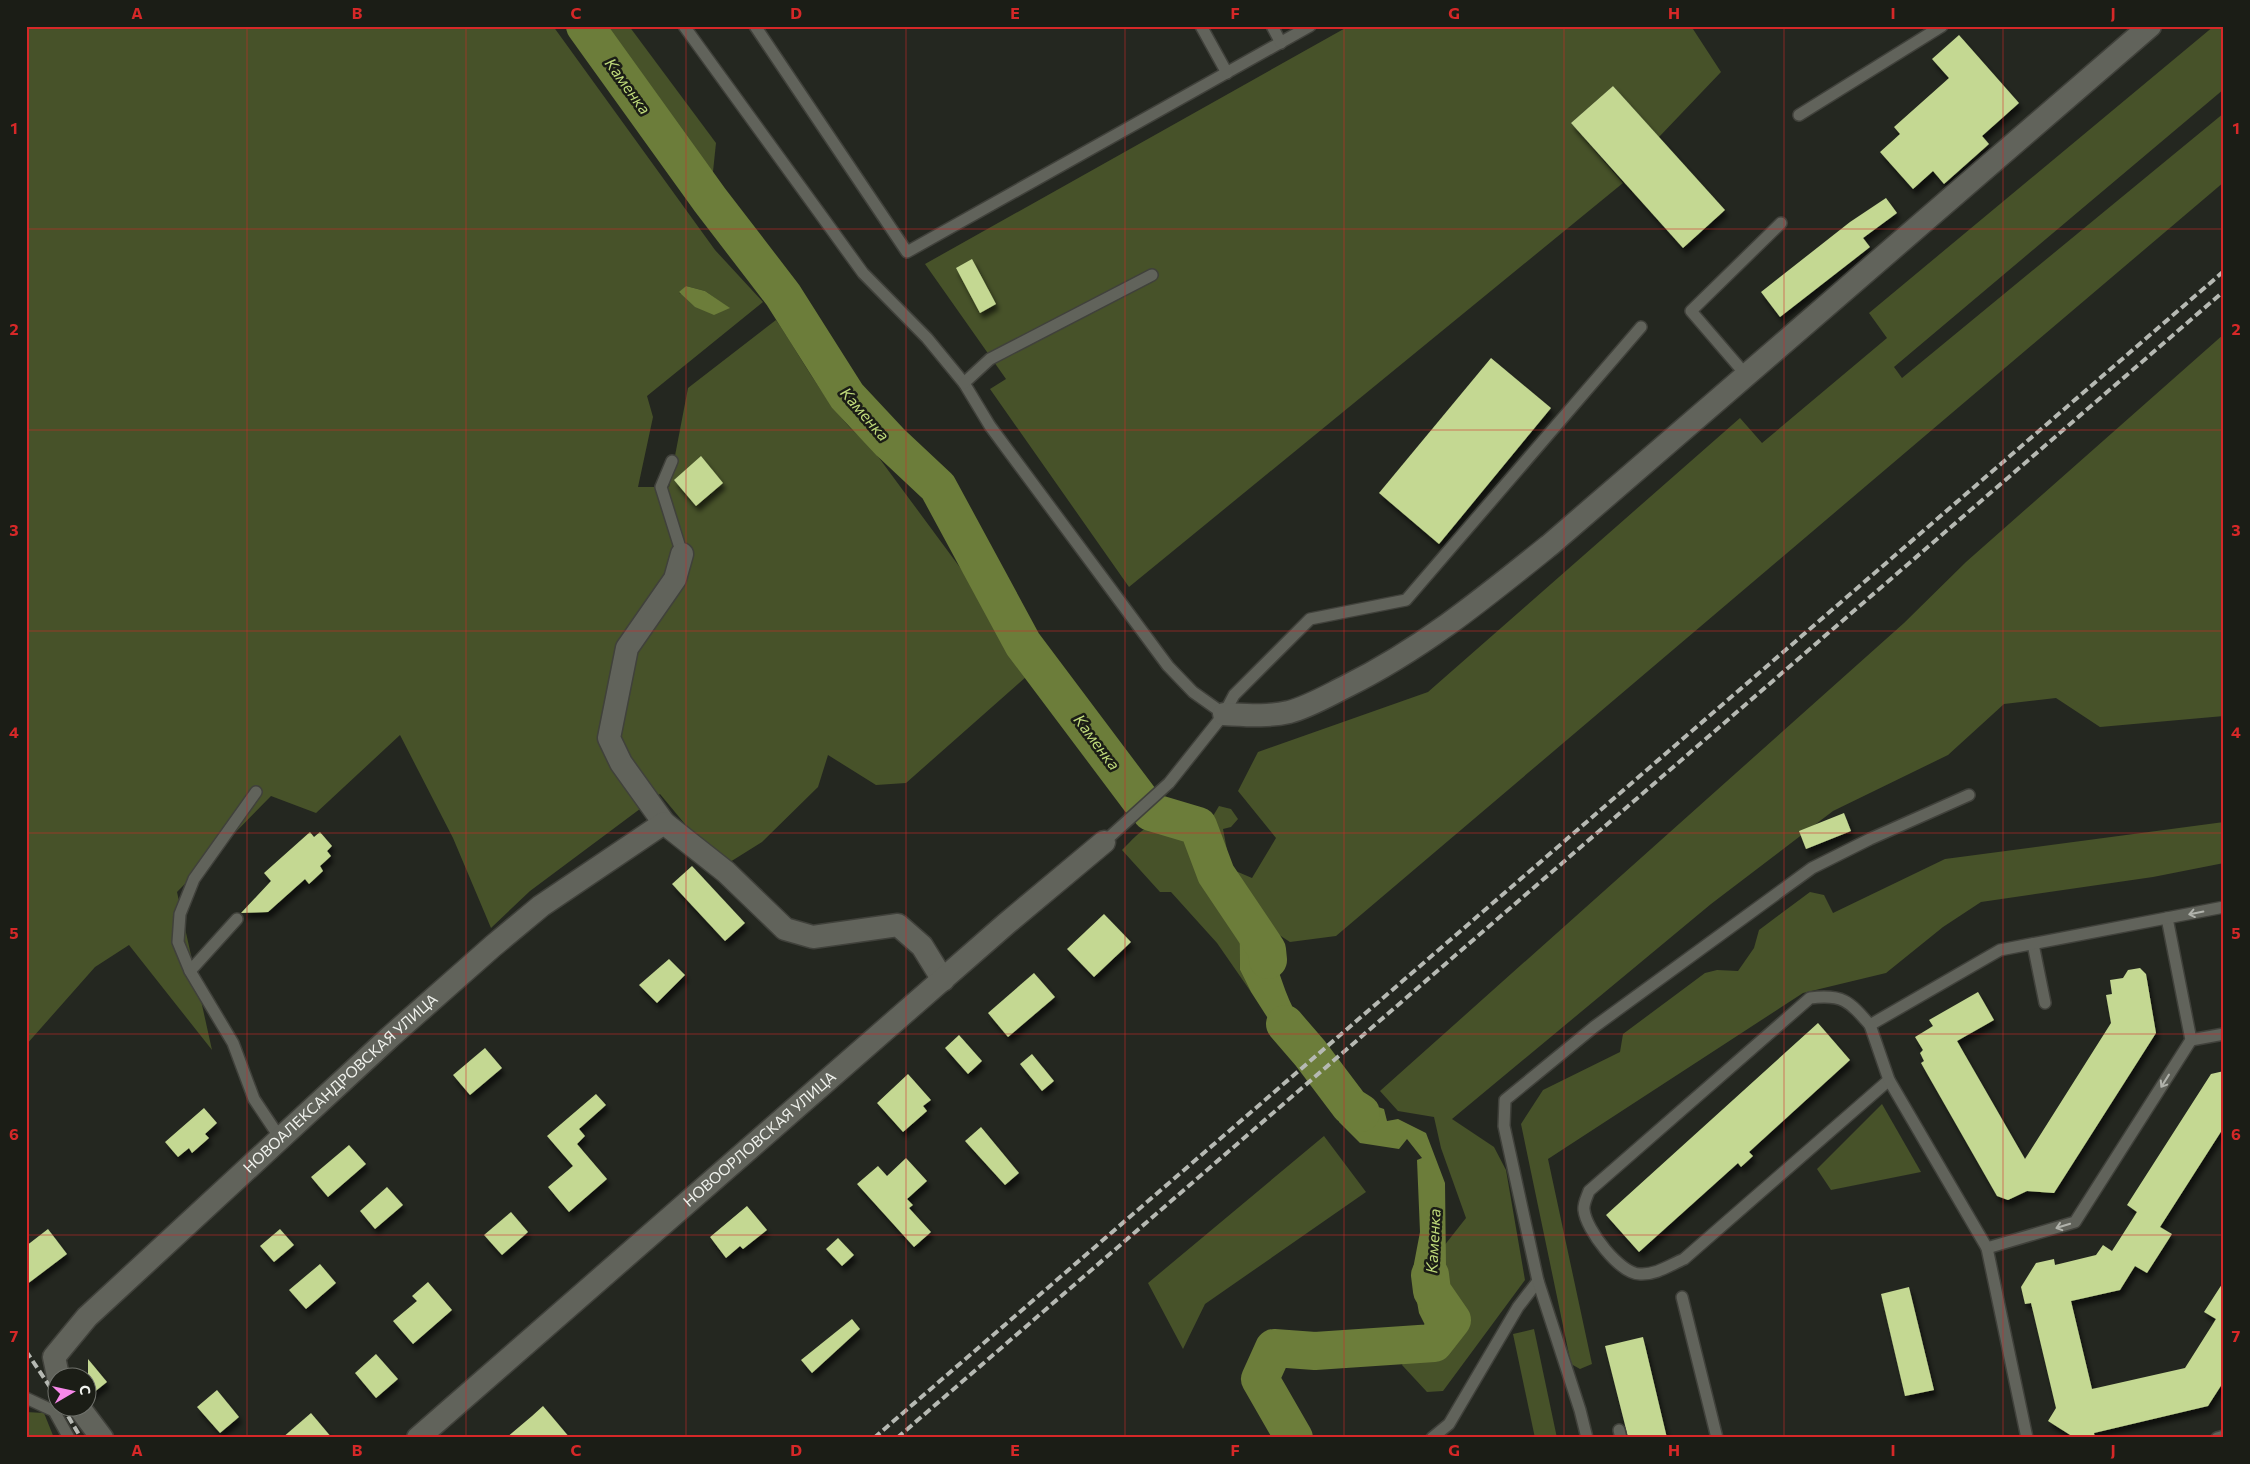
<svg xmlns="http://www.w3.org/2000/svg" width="2250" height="1464" font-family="Commissioner,sans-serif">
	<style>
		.green { fill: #475229; fill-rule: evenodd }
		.water { fill: #6c7d3a }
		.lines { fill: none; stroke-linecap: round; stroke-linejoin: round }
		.river { stroke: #6c7d3a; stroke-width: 38 }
		.building { fill: #c4d892; filter: url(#shadow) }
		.service-casing { stroke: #40413b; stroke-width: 14 }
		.minor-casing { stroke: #40413b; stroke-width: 25 }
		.service { stroke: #61635b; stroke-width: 11 }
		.minor { stroke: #61635b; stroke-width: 22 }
		.rail { stroke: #b6b9b3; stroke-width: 4; stroke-dasharray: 8 4; stroke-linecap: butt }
		.oneway { stroke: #b0b2ab }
		.grid { fill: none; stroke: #d62828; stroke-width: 1; stroke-opacity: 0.55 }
		.labels { text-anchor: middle; stroke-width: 5; stroke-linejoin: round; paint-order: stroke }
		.street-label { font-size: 15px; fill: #f0f2ed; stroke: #1b1d16 }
		.water-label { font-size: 16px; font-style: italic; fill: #bfda7a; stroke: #1b1d16 }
		.neatline { fill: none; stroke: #d62828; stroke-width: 2 }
		.grid-label { font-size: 16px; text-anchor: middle; font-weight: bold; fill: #d62828 }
	</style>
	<defs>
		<filter id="shadow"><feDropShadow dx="3" dy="5.5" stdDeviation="2.5" flood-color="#0009"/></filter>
	</defs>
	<rect width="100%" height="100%" fill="#242720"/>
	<!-- green -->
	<g class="green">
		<path d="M26,26H553L715,250L763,302L647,396L653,417L638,487H669L688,388L776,320C799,353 835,422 868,443L1035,669L906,783L876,785L828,755L818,787L762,842L730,862L694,835L660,794L530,891L491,928L453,838L400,735L316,813L271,796L177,892L212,1050L129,945L95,967L26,1045ZM686,286L705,291L729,308L679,293Z"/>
		<polygon points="585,26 629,26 716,143 710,200"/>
		<polygon points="1349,26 1691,26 1721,72 1659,137 1613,86 1571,123 1623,183 1129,587 990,389 1006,379 925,264"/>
		<path d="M2214,26H2224V89L1894,367L1902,378L2224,113V182L1336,936L1290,942L1267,927L1251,912L1239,914L1240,970L1251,992L1217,943L1171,892H1160L1122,850C1140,832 1149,819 1176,824L1191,805L1205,809L1213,816L1219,806L1231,809L1238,819L1231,827L1223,829L1227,850L1224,866L1252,878L1276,838L1238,791L1258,752L1428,692L1740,418L1762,443L1887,338L1869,313Z"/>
		<polygon points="2224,334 2224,716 2100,727 2056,698 2004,704 1948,755 1833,811 1711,904 1452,1119 1494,1147 1506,1170 1525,1280 1443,1391 1427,1392 1402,1365 1432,1311 1436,1256 1466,1218 1441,1148 1434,1117 1398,1111 1380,1091 1904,623 1966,562"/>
		<polygon points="2224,822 2224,863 2153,877 1981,902 1943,927 1886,973 1803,993 1548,1159 1592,1364 1580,1369 1571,1364 1521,1124 1543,1090 1620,1052 1623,1034 1705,973 1717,970 1738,971 1754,948 1759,930 1810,892 1824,895 1833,913 1945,859"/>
		<polygon points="1882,1104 1921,1172 1831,1190 1817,1169"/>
		<polygon points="1324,1136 1366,1192 1205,1304 1183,1349 1148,1283"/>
		<polygon points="1534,1329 1557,1438 1535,1438 1513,1334"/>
		<polygon points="26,1412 44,1413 54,1438 26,1438"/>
	</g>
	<!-- water -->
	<g class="water">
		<polygon points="686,286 705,291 730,308 714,315 695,307 679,292"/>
		<path d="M1239,914L1260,923C1269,942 1275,961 1282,981C1291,1009 1307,1034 1322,1058L1315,1067L1299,1049L1287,1048L1251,992L1240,970Z"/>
		<path d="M1333,1071L1346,1078C1349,1100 1365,1102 1384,1109L1387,1121L1398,1119L1426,1133L1445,1183L1446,1266L1452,1320L1434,1343L1419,1313L1412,1274L1420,1232L1417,1160L1422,1158L1407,1139L1399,1149L1360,1143L1339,1122L1334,1101L1321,1090L1318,1080Z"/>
	</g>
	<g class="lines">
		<!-- river -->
		<g class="river">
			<polyline points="585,26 710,200 783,295 847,396 890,442 938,487 1023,644 1141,801"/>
			<polyline points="1151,812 1198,826 1216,874 1267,950 1268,960"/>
			<polyline points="1285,1024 1310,1053 1350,1106 1361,1113"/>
			<polyline points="1294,1438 1260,1379 1274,1348 1315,1351 1434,1343 1452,1320 1432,1291 1430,1275"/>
		</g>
	</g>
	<!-- building -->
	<g class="building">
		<polygon points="1959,35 2019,103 1982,136 1989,144 1944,184 1933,171 1913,189 1880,152 1900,134 1894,127 1949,78 1932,59"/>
		<polygon points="1613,86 1725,210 1683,248 1571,123"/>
		<polygon points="1886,198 1897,213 1863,238 1870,247 1780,317 1761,292 1850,222"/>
		<polygon points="972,259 996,304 980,313 956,268"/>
		<polygon points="1491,358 1551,408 1439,544 1379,493"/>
		<polygon points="701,456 723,483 696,506 674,480"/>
		<polygon points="1844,813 1851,831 1806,849 1799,831"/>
		<polygon points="310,832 314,837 320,832 332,846 327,851 331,856 320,866 323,871 309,884 305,879 268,912 241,913 271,881 264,873"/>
		<polygon points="692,866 745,923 725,941 672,884"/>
		<polygon points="1104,914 1131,942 1094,977 1067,949"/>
		<polygon points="669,959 685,975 657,1003 639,985"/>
		<polygon points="2140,968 2146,974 2156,1033 2054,1193 2027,1191 2008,1200 1997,1196 1921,1063 1924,1061 1920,1053 1923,1050 1915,1037 1933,1026 1929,1020 1978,992 1994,1020 1957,1041 2025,1159 2111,1023 2106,995 2112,994 2110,980 2123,978 2128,970"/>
		<polygon points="1034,973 1055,997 1008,1037 988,1013"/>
		<polygon points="1818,1023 1850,1060 1749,1152 1753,1156 1741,1167 1738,1163 1639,1252 1606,1215"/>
		<polygon points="959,1035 982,1061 968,1074 945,1048"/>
		<polygon points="485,1048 502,1068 470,1095 453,1075"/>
		<polygon points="1032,1054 1054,1081 1042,1091 1020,1064"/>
		<polygon points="2224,1071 2224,1127 2160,1227 2172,1234 2147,1273 2135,1266 2120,1290 2071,1301 2092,1389 2185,1368 2216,1319 2204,1312 2224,1281 2224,1381 2208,1406 2094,1433 2095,1438 2075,1438 2048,1421 2056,1408 2031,1303 2025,1304 2021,1287 2036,1263 2054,1259 2055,1265 2096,1255 2103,1245 2112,1251 2137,1212 2127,1205 2211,1074"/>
		<polygon points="908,1074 931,1100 923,1106 927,1111 903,1132 877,1103"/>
		<polygon points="596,1094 606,1105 579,1129 585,1136 577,1144 607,1179 569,1212 548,1187 573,1166 547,1136"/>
		<polygon points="204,1108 217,1123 205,1134 209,1138 192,1153 189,1148 178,1157 165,1142"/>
		<polygon points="981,1127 1019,1173 1005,1185 965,1141"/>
		<polygon points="349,1145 366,1164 328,1197 311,1177"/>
		<polygon points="906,1158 927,1181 907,1199 913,1205 909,1208 931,1232 914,1247 857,1184 878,1166 887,1176"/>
		<polygon points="387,1187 403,1205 375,1229 360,1211"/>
		<polygon points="747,1206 767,1230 743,1249 740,1246 726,1258 710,1237"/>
		<polygon points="511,1212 528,1232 502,1255 484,1235"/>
		<polygon points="48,1229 67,1254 26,1285 26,1246"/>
		<polygon points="280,1229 294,1245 274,1262 260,1246"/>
		<polygon points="838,1238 854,1255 842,1266 826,1249"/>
		<polygon points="320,1264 336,1283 306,1309 289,1290"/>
		<polygon points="428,1282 452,1310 413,1344 393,1321 417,1301 412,1296"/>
		<polygon points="1909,1287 1934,1390 1905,1396 1881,1294"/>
		<polygon points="852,1319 860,1329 812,1373 801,1360"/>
		<polygon points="1643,1337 1667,1438 1628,1438 1625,1425 1605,1346"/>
		<polygon points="376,1354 398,1379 376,1398 355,1373"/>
		<polygon points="88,1359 107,1382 88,1397"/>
		<polygon points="217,1390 239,1417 220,1433 197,1407"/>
		<polygon points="543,1406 570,1438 506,1438 532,1416"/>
		<polygon points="311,1413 332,1438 282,1438"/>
	</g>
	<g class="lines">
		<defs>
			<g id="service">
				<polyline points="684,26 863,273 927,338 964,383 990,426 1168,666 1193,692 1224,714"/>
				<polyline points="755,26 907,252 1310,26"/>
				<polyline points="1201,26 1227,73"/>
				<polyline points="1272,26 1281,43"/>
				<polyline points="1799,115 1942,26"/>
				<polyline points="1746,375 1691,311 1781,223"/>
				<polyline points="964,383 990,359 1152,275"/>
				<polyline points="672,461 661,487 682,554 681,558"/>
				<polyline points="256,792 194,879 180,914 178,942 190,971 233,1043 254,1099 280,1138"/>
				<polyline points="1104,842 1169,783 1224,714 1234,695 1310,619 1406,600 1641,327"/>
				<polyline points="2033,944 2045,1003"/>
				<polyline points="190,971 237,919"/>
				<path d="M1870,1025C1849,1001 1843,994 1810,998L1589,1191C1587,1197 1583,1204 1584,1210C1586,1230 1620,1274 1640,1274C1656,1275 1670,1265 1684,1259L1889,1080"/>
				<polyline points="2191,1040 2224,1034"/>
				<polyline points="1987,1248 2075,1222 2191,1040 2167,918"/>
				<polyline points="1682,1297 1717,1438"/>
				<polyline points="26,1398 54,1411 69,1438"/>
				<polyline points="1619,1430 1621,1438"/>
				<polyline points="1432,1438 1449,1424 1518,1307 1538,1281"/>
				<polyline points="1587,1438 1580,1410 1538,1281 1504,1126 1505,1100 1594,1027 1812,868 1870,839 1969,795"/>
				<polyline points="2027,1438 1987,1248 1889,1080 1870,1025 2000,950 2224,907"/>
				<polyline points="2217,1438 2224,1436"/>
			</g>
			<g id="minor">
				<path d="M1224,714C1246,715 1268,717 1289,712C1308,707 1327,696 1345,687C1422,649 1484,598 1551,544L2150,26"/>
				<polyline points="664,823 621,763 609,738 627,648 675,579 682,554"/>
				<path id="s1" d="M58,1376L54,1357L87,1317L390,1037L493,946L541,906L664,823L726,872L785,929L813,937L898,925L922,946L943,980"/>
				<polyline points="78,1406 102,1438"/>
				<path id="s2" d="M418,1438L1006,924L1104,842"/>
			</g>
		</defs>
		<!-- service casing -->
		<use href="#service" class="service-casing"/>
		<!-- minor casing -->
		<use href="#minor" class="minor-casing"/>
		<!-- service -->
		<use href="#service" class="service"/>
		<!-- minor -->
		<use href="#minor" class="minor"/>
		<!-- rail -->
		<g class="rail">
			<polyline points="26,1351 58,1399"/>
			<polyline points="62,1406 81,1438"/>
			<polyline points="874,1438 2224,271"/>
			<polyline points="897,1438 2224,291"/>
		</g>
	</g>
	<!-- one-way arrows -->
	<defs><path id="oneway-shaft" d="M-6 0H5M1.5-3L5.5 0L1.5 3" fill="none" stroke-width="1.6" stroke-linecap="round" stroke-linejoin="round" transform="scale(1.25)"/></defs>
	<g class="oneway">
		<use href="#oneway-shaft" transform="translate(2196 913) rotate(169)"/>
		<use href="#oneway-shaft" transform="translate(2165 1081) rotate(122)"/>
		<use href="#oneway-shaft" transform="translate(2063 1226) rotate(163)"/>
	</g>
	<!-- grid -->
	<path class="grid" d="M247,26V1438M466,26V1438M686,26V1438M906,26V1438M1125,26V1438M1344,26V1438M1564,26V1438M1784,26V1438M2003,26V1438M26,229H2224M26,430H2224M26,631H2224M26,833H2224M26,1034H2224M26,1235H2224"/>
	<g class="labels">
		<!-- street labels -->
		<g class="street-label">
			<text dy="5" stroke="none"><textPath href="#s1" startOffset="416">НОВОАЛЕКСАНДРОВСКАЯ УЛИЦА</textPath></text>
			<text dy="5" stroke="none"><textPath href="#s2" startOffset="454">НОВООРЛОВСКАЯ УЛИЦА</textPath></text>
		</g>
		<!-- water labels -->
		<g class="water-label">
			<text transform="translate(628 86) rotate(54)" y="6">Каменка</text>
			<text transform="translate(865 414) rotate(49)" y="6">Каменка</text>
			<text transform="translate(1097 742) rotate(53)" y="6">Каменка</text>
			<text transform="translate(1433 1241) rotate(-87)" y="6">Каменка</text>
		</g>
	</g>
	<!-- border -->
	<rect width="2250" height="1464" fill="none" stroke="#1b1d16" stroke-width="55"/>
	<!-- north arrow -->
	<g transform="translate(72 1392) rotate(81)"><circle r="24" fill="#1b1d16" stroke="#70726c"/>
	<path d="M0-4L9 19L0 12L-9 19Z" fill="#f888ea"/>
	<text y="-8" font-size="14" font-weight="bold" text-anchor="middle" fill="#f0f2ed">С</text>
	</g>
	<rect x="28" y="28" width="2194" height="1408" class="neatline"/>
	<g class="grid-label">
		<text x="137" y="19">A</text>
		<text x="357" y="19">B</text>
		<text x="576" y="19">C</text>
		<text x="796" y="19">D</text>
		<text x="1015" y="19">E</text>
		<text x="1235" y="19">F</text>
		<text x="1454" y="19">G</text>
		<text x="1674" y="19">H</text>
		<text x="1893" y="19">I</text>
		<text x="2113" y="19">J</text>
		<text x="14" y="134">1</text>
		<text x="2236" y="134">1</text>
		<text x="14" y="335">2</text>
		<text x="2236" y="335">2</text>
		<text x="14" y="536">3</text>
		<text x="2236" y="536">3</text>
		<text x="14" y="738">4</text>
		<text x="2236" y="738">4</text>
		<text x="14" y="939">5</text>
		<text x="2236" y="939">5</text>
		<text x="14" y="1140">6</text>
		<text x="2236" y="1140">6</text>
		<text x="14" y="1342">7</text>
		<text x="2236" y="1342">7</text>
		<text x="137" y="1456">A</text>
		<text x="357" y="1456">B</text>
		<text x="576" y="1456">C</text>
		<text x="796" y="1456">D</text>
		<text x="1015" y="1456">E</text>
		<text x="1235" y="1456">F</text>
		<text x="1454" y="1456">G</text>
		<text x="1674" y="1456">H</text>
		<text x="1893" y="1456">I</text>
		<text x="2113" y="1456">J</text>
	</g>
</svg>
